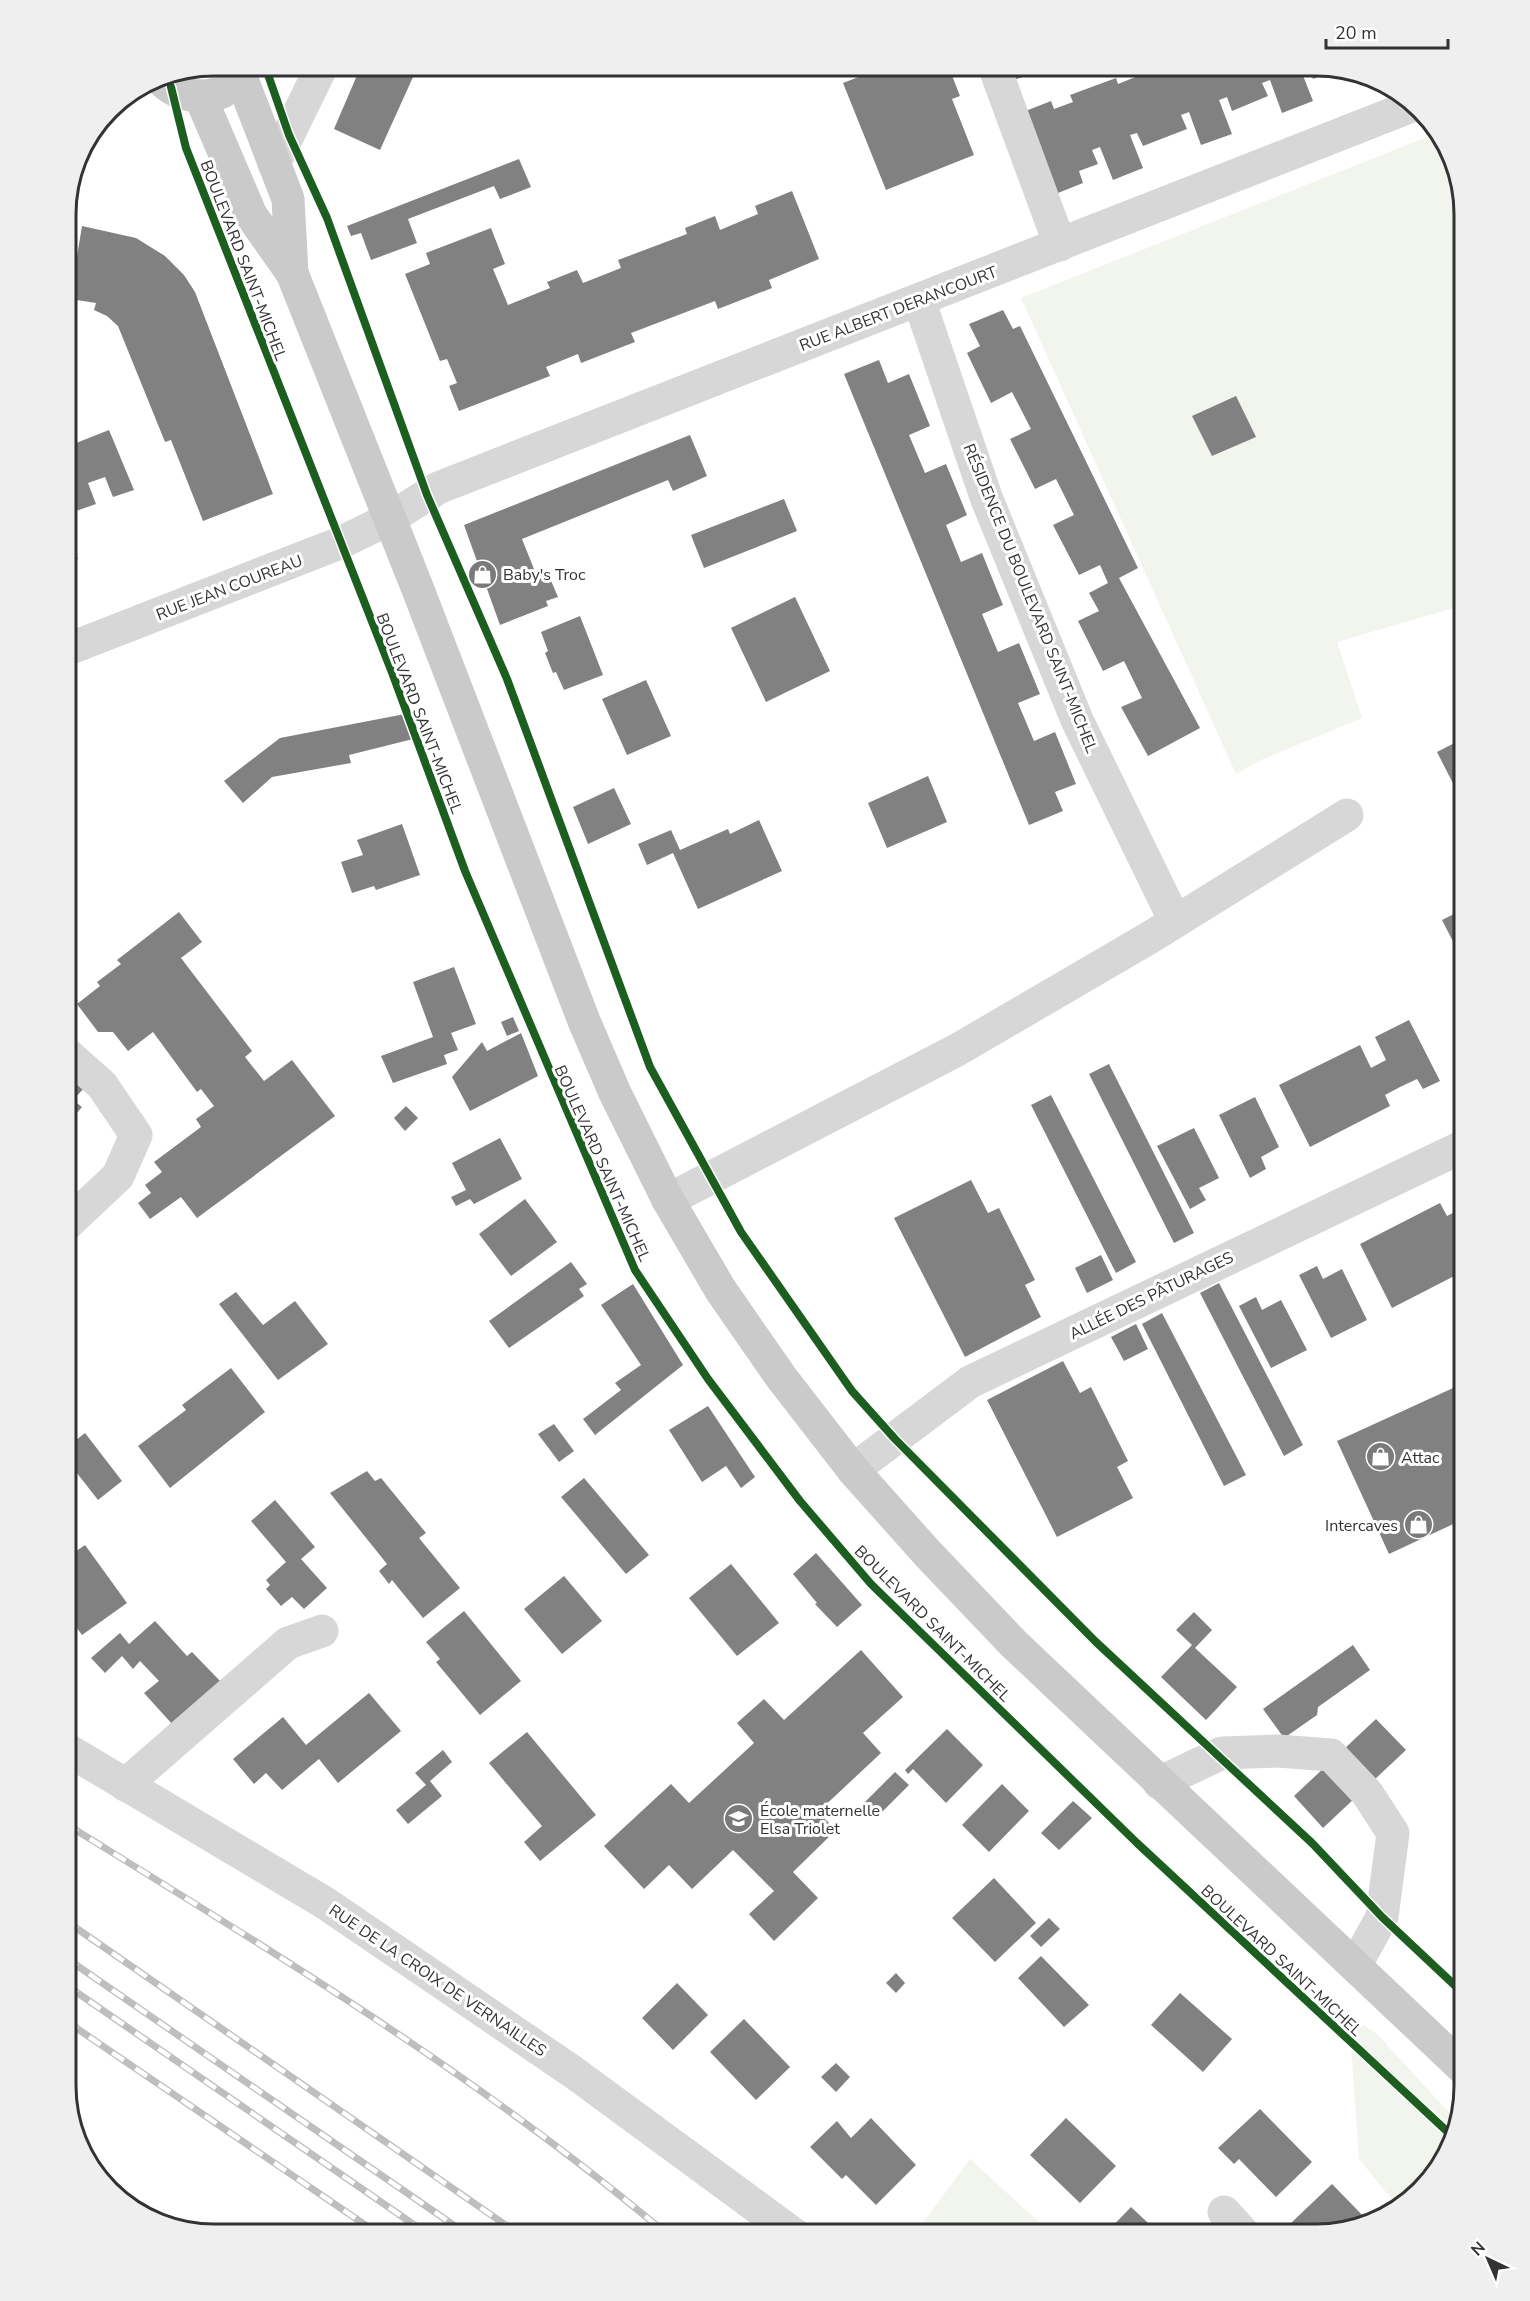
<svg xmlns="http://www.w3.org/2000/svg" width="1530" height="2301" font-family="'Nunito Sans',sans-serif">
	<style>
		.green { fill: #f1f5ed }
		.building { fill: #818181 }
		.lines { fill: none; stroke-linecap: round; stroke-linejoin: round }
		.minor { stroke: #d7d7d7; stroke-width: 33 }
		.major { stroke: #cacaca; stroke-width: 33 }
		.rail-casing { stroke: #bebebe; stroke-width: 7 }
		.rail { stroke: #fff; stroke-width: 4.5; stroke-dasharray: 14; stroke-linecap: butt }
		.cycleway-casing { stroke: #fff; stroke-width: 11 }
		.cycleway { stroke: #1b5e20; stroke-width: 8 }
		.labels { text-anchor: middle; stroke-width: 6; stroke-linejoin: round; paint-order: stroke }
		.street-label { font-size: 16px; fill: #333; stroke: #fff }
		.poi-label { font-size: 16px; fill: #333; stroke: #fff; text-anchor: start }
		.rim { fill: none; stroke: #333; stroke-width: 3 }
	</style>
	<rect width="100%" height="100%" fill="#fff"/>
	<!-- green -->
	<g class="green">
		<polygon points="1437,133 1444,140 1464,214 1464,605 1337,642 1362,718 1261,760 1236,774 1021,298"/>
		<polygon points="1356,2021 1376,2033 1455,2119 1444,2161 1398,2207 1359,2159 1351,2048"/>
		<polygon points="970,2159 1053,2235 914,2235"/>
	</g>
	<!-- building -->
	<g class="building">
		<polygon points="361,66 418,66 380,150 334,129"/>
		<polygon points="899,66 939,66 943,77 951,73 960,96 952,99 974,155 886,190 843,83 879,69 881,73"/>
		<polygon points="1002,66 1037,66 1039,71 1008,82"/>
		<polygon points="1163,66 1304,66 1300,68 1313,101 1282,113 1270,80 1262,83 1268,96 1232,111 1227,97 1219,100 1232,134 1201,145 1189,112 1181,115 1187,129 1143,146 1137,133 1130,135 1143,168 1113,180 1100,147 1092,150 1098,164 1079,171 1083,183 1048,197 1018,114 1051,101 1054,109 1073,102 1070,95 1116,78 1118,84"/>
		<polygon points="1308,66 1325,66 1336,70 1313,79"/>
		<polygon points="519,159 531,187 500,199 494,186 408,219 417,243 371,260 361,233 351,236 347,226"/>
		<polygon points="792,191 819,259 769,280 772,288 718,309 715,301 631,333 635,342 581,363 578,354 546,367 550,376 459,411 449,386 457,383 447,359 440,361 405,274 430,264 426,253 491,228 505,264 493,269 508,305 550,288 547,282 577,270 583,283 621,268 618,260 687,234 685,228 715,216 720,230 758,214 755,206"/>
		<polygon points="82,226 136,238 165,256 184,275 195,292 273,494 203,521 171,440 165,442 118,326 107,316 94,310 96,303 70,299"/>
		<polygon points="1003,310 1013,329 1020,326 1138,568 1119,578 1200,728 1148,756 1121,707 1142,698 1124,661 1103,671 1078,621 1099,611 1089,593 1108,583 1100,565 1079,575 1053,525 1074,515 1056,479 1035,489 1010,439 1031,429 1012,392 991,403 967,353 980,346 969,324"/>
		<polygon points="879,360 888,383 909,374 930,426 909,435 925,473 946,464 967,515 946,525 961,562 982,553 1003,605 982,614 998,652 1019,643 1040,694 1018,703 1034,741 1055,732 1076,784 1055,792 1063,811 1029,825 844,374"/>
		<polygon points="1236,396 1256,437 1212,456 1192,416"/>
		<polygon points="109,430 134,490 113,497 105,477 88,483 96,504 76,511 72,503 66,506 66,447"/>
		<polygon points="690,435 707,476 673,491 668,480 522,539 538,579 549,576 558,597 546,601 548,606 500,625 464,525"/>
		<polygon points="784,499 797,531 704,568 691,535"/>
		<polygon points="66,530 78,559 66,564"/>
		<polygon points="795,597 830,671 766,702 731,628"/>
		<polygon points="580,616 603,675 564,690 556,672 553,673 545,653 548,651 541,632"/>
		<polygon points="646,680 671,736 627,755 602,699"/>
		<polygon points="405,714 413,739 349,755 351,763 272,777 243,803 224,781 280,738"/>
		<polygon points="1464,738 1464,805 1437,752"/>
		<polygon points="928,776 947,822 887,848 868,803"/>
		<polygon points="614,788 631,824 588,844 573,807"/>
		<polygon points="759,820 782,871 698,909 673,853 647,865 638,844 671,830 680,850 728,829 730,834"/>
		<polygon points="402,824 420,875 376,890 374,886 352,893 341,862 363,855 357,840"/>
		<polygon points="1464,909 1464,963 1442,920"/>
		<polygon points="179,912 202,942 181,958 252,1051 245,1057 264,1081 292,1060 335,1116 197,1218 181,1197 150,1219 138,1203 151,1193 145,1185 162,1172 154,1162 201,1127 196,1119 214,1106 201,1089 197,1092 153,1032 128,1051 113,1032 98,1032 77,1004 100,986 97,982 121,964 117,960"/>
		<polygon points="454,967 476,1024 451,1033 458,1050 444,1055 447,1064 393,1083 381,1056 433,1037 413,982"/>
		<polygon points="513,1017 519,1031 507,1036 501,1022"/>
		<polygon points="1409,1020 1440,1081 1423,1089 1417,1079 1400,1087 1385,1095 1390,1106 1310,1147 1279,1085 1360,1045 1371,1068 1386,1060 1375,1037"/>
		<polygon points="521,1033 538,1076 470,1111 452,1077 482,1042 487,1051"/>
		<polygon points="1109,1064 1194,1233 1174,1243 1089,1074"/>
		<polygon points="66,1068 87,1085 73,1100 82,1107 68,1123 75,1129 66,1140"/>
		<polygon points="1051,1095 1136,1262 1116,1273 1031,1105"/>
		<polygon points="1255,1097 1279,1147 1261,1157 1266,1169 1250,1178 1219,1115"/>
		<polygon points="406,1106 418,1118 405,1131 394,1118"/>
		<polygon points="1194,1128 1219,1178 1199,1188 1206,1200 1190,1209 1157,1146"/>
		<polygon points="500,1138 522,1179 474,1204 470,1199 456,1206 451,1197 466,1190 452,1163"/>
		<polygon points="971,1180 988,1213 999,1208 1035,1280 1025,1285 1041,1317 965,1357 894,1218"/>
		<polygon points="525,1199 557,1242 511,1276 479,1234"/>
		<polygon points="1440,1203 1447,1216 1464,1207 1464,1242 1460,1243 1464,1250 1464,1271 1392,1308 1360,1244"/>
		<polygon points="1101,1255 1113,1280 1087,1293 1075,1268"/>
		<polygon points="571,1262 587,1284 579,1289 584,1296 509,1348 489,1321"/>
		<polygon points="1317,1266 1323,1279 1342,1269 1367,1320 1331,1338 1299,1275"/>
		<polygon points="1219,1283 1303,1445 1284,1456 1200,1293"/>
		<polygon points="633,1284 683,1365 595,1435 583,1419 621,1390 615,1383 641,1365 601,1305"/>
		<polygon points="236,1292 263,1325 295,1301 328,1344 278,1380 219,1304"/>
		<polygon points="1256,1297 1262,1310 1281,1300 1307,1350 1271,1368 1239,1306"/>
		<polygon points="1162,1313 1246,1475 1224,1486 1142,1324"/>
		<polygon points="1136,1324 1148,1349 1124,1361 1111,1337"/>
		<polygon points="1063,1361 1080,1393 1091,1387 1128,1461 1117,1467 1133,1498 1057,1537 987,1400"/>
		<polygon points="231,1368 265,1412 170,1488 138,1446 186,1410 182,1405"/>
		<polygon points="1464,1383 1464,1519 1389,1554 1337,1441"/>
		<polygon points="708,1406 755,1477 741,1488 726,1466 702,1482 669,1430"/>
		<polygon points="554,1424 574,1451 559,1462 538,1434"/>
		<polygon points="85,1433 122,1481 98,1500 66,1459 66,1448"/>
		<polygon points="367,1471 375,1481 381,1478 426,1533 419,1538 460,1588 423,1618 392,1580 389,1584 379,1571 387,1564 330,1493"/>
		<polygon points="584,1478 649,1555 626,1574 561,1497"/>
		<polygon points="275,1500 315,1547 301,1559 327,1588 304,1609 292,1597 281,1606 266,1589 270,1585 266,1580 286,1562 251,1521"/>
		<polygon points="85,1545 127,1603 82,1635 66,1613 66,1558"/>
		<polygon points="816,1553 862,1605 837,1627 815,1604 817,1603 793,1574"/>
		<polygon points="731,1564 779,1623 737,1656 689,1598"/>
		<polygon points="564,1576 602,1621 562,1654 524,1609"/>
		<polygon points="464,1611 521,1681 480,1715 436,1662 440,1659 426,1642"/>
		<polygon points="1194,1612 1212,1630 1195,1648 1237,1687 1206,1720 1161,1677 1192,1645 1176,1630"/>
		<polygon points="155,1621 187,1656 192,1652 221,1682 173,1725 144,1693 159,1681 140,1661 133,1669 122,1656 105,1673 91,1658 120,1633 129,1644"/>
		<polygon points="1353,1645 1370,1670 1318,1707 1317,1715 1284,1738 1263,1709"/>
		<polygon points="861,1650 903,1697 863,1733 881,1753 818,1812 836,1830 793,1872 818,1898 774,1941 749,1914 774,1891 733,1850 692,1889 669,1865 644,1889 604,1846 671,1784 689,1803 754,1743 737,1723 764,1699 784,1720"/>
		<polygon points="369,1693 401,1731 338,1783 319,1759 282,1790 266,1773 254,1784 233,1759 283,1717 306,1745"/>
		<polygon points="1376,1719 1406,1750 1323,1828 1294,1796"/>
		<polygon points="947,1729 983,1765 946,1803 913,1769 908,1774 905,1770"/>
		<polygon points="527,1732 596,1815 540,1861 524,1842 542,1826 489,1763"/>
		<polygon points="443,1750 452,1762 430,1781 442,1796 408,1824 396,1810 426,1785 415,1773"/>
		<polygon points="895,1772 909,1785 875,1819 862,1805"/>
		<polygon points="1002,1784 1029,1811 989,1852 962,1825"/>
		<polygon points="1073,1801 1092,1818 1059,1850 1041,1833"/>
		<polygon points="994,1878 1036,1923 995,1962 952,1918"/>
		<polygon points="1049,1918 1060,1929 1041,1947 1030,1936"/>
		<polygon points="1041,1956 1089,2005 1064,2027 1018,1978"/>
		<polygon points="896,1973 905,1983 896,1993 886,1983"/>
		<polygon points="677,1983 708,2015 673,2050 642,2018"/>
		<polygon points="1180,1993 1232,2039 1203,2072 1151,2025"/>
		<polygon points="744,2019 790,2067 756,2100 710,2052"/>
		<polygon points="836,2063 850,2077 836,2092 821,2077"/>
		<polygon points="1260,2109 1312,2162 1276,2197 1239,2159 1234,2164 1218,2148"/>
		<polygon points="871,2118 916,2165 876,2205 846,2175 842,2179 810,2147 837,2121 851,2138"/>
		<polygon points="1066,2118 1116,2166 1080,2203 1030,2155"/>
		<polygon points="1332,2184 1368,2221 1316,2235 1302,2235 1291,2223"/>
		<polygon points="1131,2207 1161,2235 1104,2235"/>
	</g>
	<g class="lines">
		<!-- minor -->
		<g class="minor">
			<polyline points="994,66 1060,245"/>
			<polyline points="274,164 322,66"/>
			<polyline points="919,300 986,497 1077,720 1175,921"/>
			<polyline points="66,650 340,543 389,519 438,488 1412,106"/>
			<polyline points="668,1200 957,1050 1149,938 1347,815"/>
			<polyline points="66,1225 118,1176 136,1135 102,1085 66,1053"/>
			<polyline points="853,1470 970,1382 1464,1146"/>
			<polyline points="66,1749 325,1903 573,2072 795,2235"/>
			<polyline points="1159,1783 1222,1753 1278,1751 1331,1755 1367,1793 1393,1833 1382,1917 1355,1966"/>
			<polyline points="125,1785 288,1643 322,1631"/>
			<polyline points="1224,2212 1245,2235"/>
		</g>
		<!-- major -->
		<g class="major">
			<path d="M159,77C175,96 200,100 222,92"/>
			<polyline points="241,77 288,199 292,273"/>
			<polyline points="200,96 251,215 292,273 417,587 584,1021 615,1093 668,1200 720,1289 781,1377 853,1470 928,1554 1014,1644 1464,2069"/>
		</g>
		<defs>
			<g id="rail">
				<path d="M66,1824C273,1952 482,2078 668,2235"/>
				<polyline points="66,1921 520,2235"/>
				<polyline points="66,1958 468,2235"/>
				<polyline points="66,1985 429,2235"/>
				<polyline points="66,2021 380,2235"/>
			</g>
		</defs>
		<!-- rail casing -->
		<use href="#rail" class="rail-casing"/>
		<!-- rail -->
		<use href="#rail" class="rail"/>
		<defs>
			<g id="cycleway">
				<polyline points="265,66 289,135 327,218 427,495 507,679 650,1067 741,1232 852,1391 895,1439 1096,1642 1312,1843 1382,1917 1464,1994"/>
				<polyline points="171,87 186,148 393,675 465,871 635,1270 708,1379 800,1501 871,1584 1137,1843 1451,2135"/>
			</g>
		</defs>
		<!-- cycleway casing -->
		<use href="#cycleway" class="cycleway-casing"/>
		<!-- cycleway -->
		<use href="#cycleway" class="cycleway"/>
	</g>
	<!-- icons -->
	<defs>
		<symbol id="shop-disc" viewBox="-11 -11 22 22"><circle r="9.5" fill="#7a7a7a" stroke="#fff"/><path d="M-5-2.5h2.3a2.7 3.5 0 0 1 5.4 0H5L5.5 6h-11ZM-1.5-2.5h3a1.5 2.3 0 0 0-3 0Z" fill="#fff"/></symbol>
		<symbol id="school-disc" viewBox="-11 -11 22 22"><circle r="9.5" fill="#7a7a7a" stroke="#fff"/><path d="M0-5L7-2L0 1L-7-2ZM-4 1L0 2.5L4 1V4Q0 6-4 4Z" fill="#fff"/></symbol>
	</defs>
	<g fill-rule="evenodd">
		<use href="#shop-disc" x="466" y="558" width="33" height="33"/>
		<use href="#shop-disc" x="1364" y="1440" width="33" height="33"/>
		<use href="#shop-disc" x="1402" y="1508" width="33" height="33"/>
		<use href="#school-disc" x="722" y="1802" width="33" height="33"/>
	</g>
	<g class="labels">
		<!-- street labels -->
		<g class="street-label">
			<text transform="translate(244 260) rotate(69)" y="6">BOULEVARD SAINT-MICHEL</text>
			<text transform="translate(898 308) rotate(-21)" y="6">RUE ALBERT DERANCOURT</text>
			<text transform="translate(229 587) rotate(-21)" y="6">RUE JEAN COUREAU</text>
			<text transform="translate(1031 598) rotate(68)" y="6">RÉSIDENCE DU BOULEVARD SAINT-MICHEL</text>
			<text transform="translate(420 713) rotate(69)" y="6">BOULEVARD SAINT-MICHEL</text>
			<text transform="translate(603 1163) rotate(66)" y="6">BOULEVARD SAINT-MICHEL</text>
			<text transform="translate(1151 1295) rotate(-26)" y="6">ALLÉE DES PÂTURAGES</text>
			<text transform="translate(933 1623) rotate(45)" y="6">BOULEVARD SAINT-MICHEL</text>
			<text transform="translate(1282 1960) rotate(43)" y="6">BOULEVARD SAINT-MICHEL</text>
			<text transform="translate(438 1980) rotate(34)" y="6">RUE DE LA CROIX DE VERNAILLES</text>
		</g>
		<!-- poi labels -->
		<g class="poi-label">
			<text x="503" y="580">Baby's Troc</text>
			<text x="1401" y="1463">Attac</text>
			<text x="1398" y="1531" text-anchor="end">Intercaves</text>
			<text x="760" y="1816">École maternelle<tspan x="760" dy="18">Elsa Triolet</tspan></text>
		</g>
	</g>
	<!-- crop -->
	<path d="M0 0H1530V2301H0ZM214 76H1316A138 138 0 0 1 1454 214V2086A138 138 0 0 1 1316 2224H214A138 138 0 0 1 76 2086V214A138 138 0 0 1 214 76Z" fill="#efefef" fill-rule="evenodd"/>
	<path class="rim" d="M214 76H1316A138 138 0 0 1 1454 214V2086A138 138 0 0 1 1316 2224H214A138 138 0 0 1 76 2086V214A138 138 0 0 1 214 76Z"/>
	<!-- north arrow -->
	<g transform="translate(1488 2259) rotate(316)" stroke="#ffffff" stroke-width="4.5" paint-order="stroke">
	<path d="M0-4.5L10 22L0 15L-10 22Z" fill="#333333"/>
	<text y="-9" font-size="16" font-weight="bold" text-anchor="middle" fill="#333333">N</text>
	</g>
	<!-- scale -->
	<path d="M1326 39v9h122v-9" fill="none" stroke="#333333" stroke-width="3"/>
	<text x="1335" y="39" font-size="18" fill="#333333" stroke="#ffffff" stroke-width="4.5" paint-order="stroke">20 m</text>
</svg>
